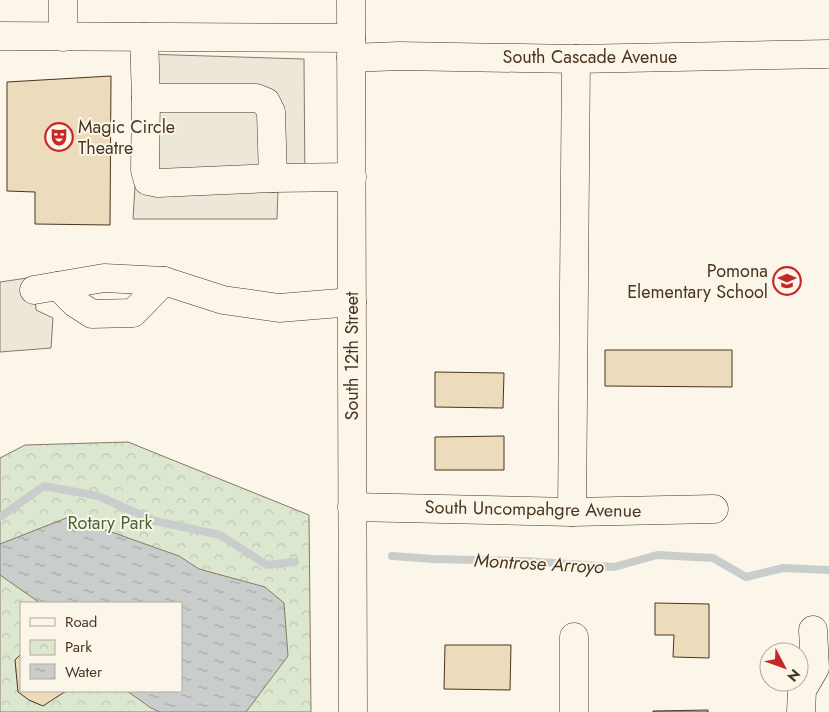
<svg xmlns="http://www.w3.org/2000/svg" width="829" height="712" font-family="Jost,sans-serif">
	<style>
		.park { fill: url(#park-crowns); stroke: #887966; fill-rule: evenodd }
		.parking { fill: #ede7d9; stroke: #887966 }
		.water { fill: url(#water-ripples); stroke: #887966 }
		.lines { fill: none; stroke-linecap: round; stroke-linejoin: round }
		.stream { stroke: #c9cecd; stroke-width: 8 }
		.building { fill: #ecdcbc; stroke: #4a3520 }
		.minor-casing { stroke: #4a3520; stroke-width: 29 }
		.minor { stroke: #fbf6e9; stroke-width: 28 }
		.labels { text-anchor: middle; stroke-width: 4; stroke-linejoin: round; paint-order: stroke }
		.street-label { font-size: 18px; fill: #4a3520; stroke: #fbf6e9 }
		.poi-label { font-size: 18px; fill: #4a3520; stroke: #fbf6e9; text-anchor: start }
		.park-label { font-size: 18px; fill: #436837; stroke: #fbf6e9 }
		.water-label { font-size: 19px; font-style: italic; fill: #4a3520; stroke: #fbf6e9 }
	</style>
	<defs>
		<pattern id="park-crowns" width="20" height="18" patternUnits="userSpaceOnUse" patternTransform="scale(1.25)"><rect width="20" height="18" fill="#dce7d0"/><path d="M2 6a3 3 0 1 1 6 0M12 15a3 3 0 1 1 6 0" fill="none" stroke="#bec7b2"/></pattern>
		<pattern id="water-ripples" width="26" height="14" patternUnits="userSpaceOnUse" patternTransform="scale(1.25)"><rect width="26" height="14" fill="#c9cecd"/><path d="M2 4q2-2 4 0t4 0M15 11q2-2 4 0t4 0" fill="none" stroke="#a5a8a6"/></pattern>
	</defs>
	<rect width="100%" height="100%" fill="#fbf6e9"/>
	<!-- park -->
	<path class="park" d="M128,442L309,515L311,712H0V458L25,445ZM21,603H181V691H21Z"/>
	<!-- parking -->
	<g class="parking">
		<polygon points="143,54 304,59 305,189 278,190 277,219 133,219"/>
		<polygon points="34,277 36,310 53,318 51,348 0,352 0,282"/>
	</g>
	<!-- water -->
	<polygon class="water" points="69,517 179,556 199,569 265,587 284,603 288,656 246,712 160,712 151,708 127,691 181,691 181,603 40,603 0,575 0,544"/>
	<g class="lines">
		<!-- stream -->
		<g class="stream">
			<polyline points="0,517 44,486 98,496 155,521 220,535 267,565 295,562"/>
			<polyline points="392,556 433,559 525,561 614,567 657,555 713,558 746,577 783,568 829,570"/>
		</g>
	</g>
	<!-- building -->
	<g class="building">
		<polygon points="111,76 110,225 35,224 35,192 7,191 7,82"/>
		<polygon points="605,350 732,350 732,387 605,386"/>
		<polygon points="435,372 504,373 503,408 435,407"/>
		<polygon points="504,436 504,470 435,470 435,437"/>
		<polygon points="655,603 709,604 709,658 673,657 674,635 655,635"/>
		<polygon points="445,645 511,645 510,690 444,689"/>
		<polygon points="21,654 21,691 66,691 43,706 29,700 18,692 15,660"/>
		<polygon points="708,710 708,712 653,712 653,711"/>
	</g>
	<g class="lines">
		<defs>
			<g id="minor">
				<polyline points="63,0 63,37"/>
				<polyline points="351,0 353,712"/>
				<polyline points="0,36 351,38"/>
				<polyline points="144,37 146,98 145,170 148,181 158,183 273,178 352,177"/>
				<polyline points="351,58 399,56 576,59 829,54"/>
				<polyline points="146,98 256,98 266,102 271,112 273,178"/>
				<polyline points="58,286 75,303 92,314 133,313 164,281"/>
				<polyline points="34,290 104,278 164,281 223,300 279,308 352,302"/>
				<polyline points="352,507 572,512 714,509"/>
				<polyline points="572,512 576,59"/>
				<polyline points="574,712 574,637"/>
				<polyline points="801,712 802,690 815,668 813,630"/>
			</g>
		</defs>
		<!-- minor casing -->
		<use href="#minor" class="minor-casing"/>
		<!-- minor -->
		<use href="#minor" class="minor"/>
	</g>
	<!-- icons -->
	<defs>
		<symbol id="theatre-ring" viewBox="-11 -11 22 22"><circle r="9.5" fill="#fbf6e9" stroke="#c62828" stroke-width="1.5"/><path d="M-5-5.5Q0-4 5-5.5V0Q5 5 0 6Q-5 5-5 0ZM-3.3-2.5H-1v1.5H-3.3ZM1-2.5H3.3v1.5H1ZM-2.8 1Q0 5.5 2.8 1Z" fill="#c62828"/></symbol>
		<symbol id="school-ring" viewBox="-11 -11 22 22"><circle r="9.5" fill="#fbf6e9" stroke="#c62828" stroke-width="1.5"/><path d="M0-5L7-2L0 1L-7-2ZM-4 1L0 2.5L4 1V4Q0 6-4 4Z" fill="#c62828"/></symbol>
	</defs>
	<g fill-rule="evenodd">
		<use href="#theatre-ring" x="43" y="121" width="32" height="32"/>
		<use href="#school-ring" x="771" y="265" width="32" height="32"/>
	</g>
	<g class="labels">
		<!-- street labels -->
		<g class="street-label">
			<text x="590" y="63">South Cascade Avenue</text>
			<text transform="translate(352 356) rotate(-90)" y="6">South 12th Street</text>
			<text transform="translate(533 509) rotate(1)" y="6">South Uncompahgre Avenue</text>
		</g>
		<!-- poi labels -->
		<g class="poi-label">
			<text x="78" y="133">Magic Circle<tspan x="78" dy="21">Theatre</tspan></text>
			<text x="768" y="277" text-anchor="end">Pomona<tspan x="768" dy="21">Elementary School</tspan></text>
		</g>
		<!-- park labels -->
		<g class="park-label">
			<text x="110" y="529">Rotary Park</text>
		</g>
		<!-- water labels -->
		<g class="water-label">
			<text transform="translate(539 563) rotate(3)" y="7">Montrose Arroyo</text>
		</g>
	</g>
	<!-- legend -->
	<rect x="20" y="602" width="162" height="90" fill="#fbf6e9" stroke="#b4a999"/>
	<rect x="30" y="618" width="25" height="8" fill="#fbf6e9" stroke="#b4a999"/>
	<text x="65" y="627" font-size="15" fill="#4a3520">Road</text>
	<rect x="30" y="640" width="25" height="15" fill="url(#park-crowns)" stroke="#b4a999"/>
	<text x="65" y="652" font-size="15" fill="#4a3520">Park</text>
	<rect x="30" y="664" width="25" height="15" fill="url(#water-ripples)" stroke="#b4a999"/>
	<text x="65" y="677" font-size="15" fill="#4a3520">Water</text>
	<!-- north arrow -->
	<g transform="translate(784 667) rotate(131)"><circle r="24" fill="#fbf6e9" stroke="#b4a999"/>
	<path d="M0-4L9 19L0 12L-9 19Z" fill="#c62828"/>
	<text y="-8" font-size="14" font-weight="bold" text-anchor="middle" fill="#4a3520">N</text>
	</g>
</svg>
